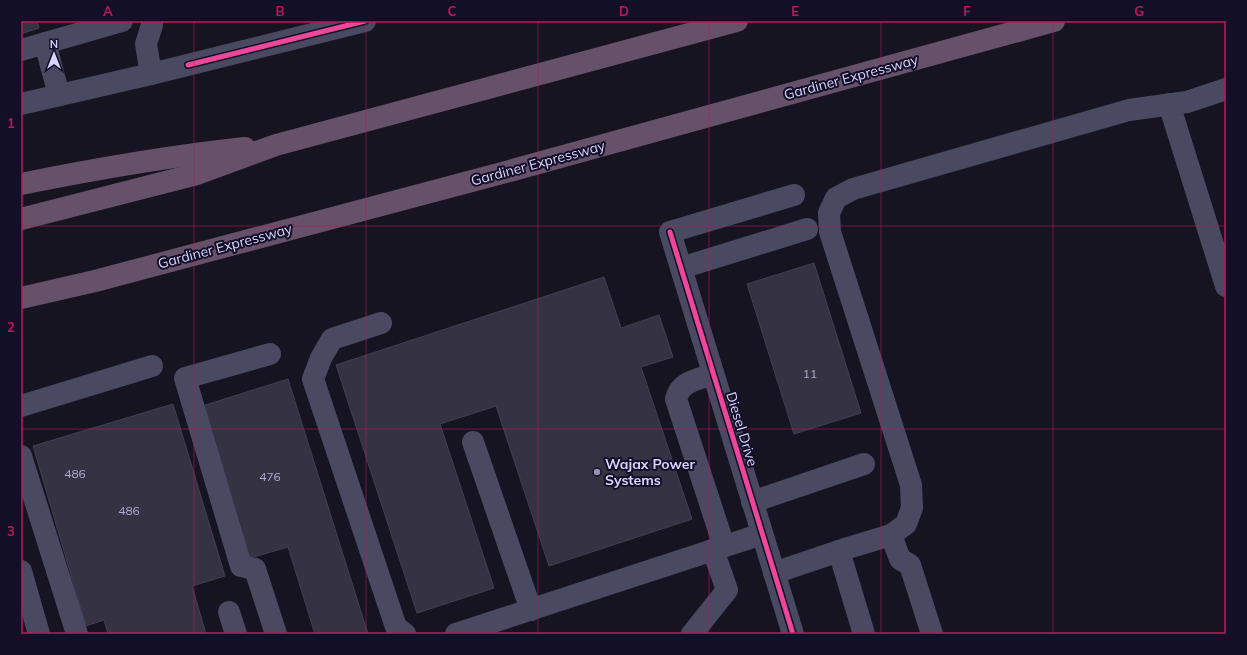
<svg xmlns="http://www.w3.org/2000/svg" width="1247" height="655" font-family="Mulish,sans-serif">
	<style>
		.building { fill: #343243; stroke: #433f54 }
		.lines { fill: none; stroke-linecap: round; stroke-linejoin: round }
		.minor { stroke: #4a4962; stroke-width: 22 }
		.highway { stroke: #67516a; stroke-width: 22 }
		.cycleway-casing { stroke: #130f26; stroke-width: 8 }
		.cycleway { stroke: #ed469a; stroke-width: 5 }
		.grid { fill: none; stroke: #c2185b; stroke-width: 1; stroke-opacity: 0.55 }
		.poi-dot { fill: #9591b1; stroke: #130f26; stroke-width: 1.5 }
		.labels { text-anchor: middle; stroke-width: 4; stroke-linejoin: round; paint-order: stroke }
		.number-label { font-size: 12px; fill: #b0acd0 }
		.street-label { font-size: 14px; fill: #d9d4ff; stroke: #130f26 }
		.poi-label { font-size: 14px; font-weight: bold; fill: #d9d4ff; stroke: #130f26; text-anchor: start }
		.neatline { fill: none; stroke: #c2185b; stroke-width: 1.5 }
		.grid-label { font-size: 13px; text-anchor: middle; font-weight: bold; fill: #c2185b }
	</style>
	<rect width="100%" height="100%" fill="#161421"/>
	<!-- building -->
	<g class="building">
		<polygon points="21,21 37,21 39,28 21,34"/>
		<polygon points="814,263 861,413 794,434 747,284"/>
		<polygon points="604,277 621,328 659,315 673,357 641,367 692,519 549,566 496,406 440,424 494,588 417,613 336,365"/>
		<polygon points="288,379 368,634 315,634 288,547 247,559 199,407"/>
		<polygon points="173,404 225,576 192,586 206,634 108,634 104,620 86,626 33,446"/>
	</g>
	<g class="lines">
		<!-- minor -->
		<g class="minor">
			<polyline points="45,43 59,95"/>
			<polyline points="21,50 122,21"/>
			<polyline points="151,74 146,44 152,25 152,21"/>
			<polyline points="21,104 151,74 365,21"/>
			<polyline points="1169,104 1226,286"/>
			<polyline points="681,268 807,229"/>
			<polyline points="381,323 332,339 321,358 313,379 396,627 405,634"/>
			<polyline points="270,354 185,378 241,566 255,569 276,634"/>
			<path d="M713,374C697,380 680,381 676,399L724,546"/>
			<polyline points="21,406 152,366"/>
			<polyline points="473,442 531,610"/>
			<polyline points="21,456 77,634"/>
			<polyline points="752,502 864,464"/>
			<polyline points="891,535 900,559 910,565 932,634"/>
			<polyline points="839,551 864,634"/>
			<polyline points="21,571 39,634"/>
			<polyline points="774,573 848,548 891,535 906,524 912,508 911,485 830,232 829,213 836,198 853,189 1129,110 1187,102 1226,89"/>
			<polyline points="229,612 236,634"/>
			<polyline points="456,634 762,534"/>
			<polyline points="692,634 727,590 713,550"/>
			<polyline points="793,634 670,232 794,195"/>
		</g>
		<!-- highway -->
		<g class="highway">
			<path d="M21,184C95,169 170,156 245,148"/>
			<polyline points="21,219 197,174 276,145 737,21"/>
			<polyline points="21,298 95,281 513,170 1054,21"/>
		</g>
		<defs>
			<g id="cycleway">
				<polyline points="188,65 365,21"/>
				<polyline points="670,232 793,634"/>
			</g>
		</defs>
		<!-- cycleway casing -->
		<use href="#cycleway" class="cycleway-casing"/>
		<!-- cycleway -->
		<use href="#cycleway" class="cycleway"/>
	</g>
	<!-- grid -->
	<path class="grid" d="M194,21V634M366,21V634M538,21V634M709,21V634M881,21V634M1053,21V634M21,226H1226M21,429H1226"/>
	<!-- markers -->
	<circle class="poi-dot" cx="597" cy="472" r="4"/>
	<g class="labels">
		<!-- number labels -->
		<g class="number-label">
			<text x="810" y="378">11</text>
			<text x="75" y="478">486</text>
			<text x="270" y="481">476</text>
			<text x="129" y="515">486</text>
		</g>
		<!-- street labels -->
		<g class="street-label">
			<text transform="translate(851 77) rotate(-15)" y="5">Gardiner Expressway</text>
			<text transform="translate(538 163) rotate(-15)" y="5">Gardiner Expressway</text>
			<text transform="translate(225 246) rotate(-15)" y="5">Gardiner Expressway</text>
			<text transform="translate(742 429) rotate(73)" y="5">Diesel Drive</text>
		</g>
		<!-- poi labels -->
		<g class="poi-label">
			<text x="605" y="469">Wajax Power<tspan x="605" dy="16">Systems</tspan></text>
		</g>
	</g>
	<!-- border -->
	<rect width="1247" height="655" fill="none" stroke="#130f26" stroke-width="44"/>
	<!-- north arrow -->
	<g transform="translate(54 54)" stroke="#130f26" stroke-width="3" paint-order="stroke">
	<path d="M0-3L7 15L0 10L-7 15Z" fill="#d9d4ff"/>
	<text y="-6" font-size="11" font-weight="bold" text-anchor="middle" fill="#d9d4ff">N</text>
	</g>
	<rect x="22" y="22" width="1203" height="611" class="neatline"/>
	<g class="grid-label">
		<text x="108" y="16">A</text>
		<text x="280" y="16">B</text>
		<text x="452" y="16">C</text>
		<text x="624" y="16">D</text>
		<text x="795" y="16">E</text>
		<text x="967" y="16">F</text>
		<text x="1139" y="16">G</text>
		<text x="11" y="128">1</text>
		<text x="11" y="332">2</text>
		<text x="11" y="536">3</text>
	</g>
</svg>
